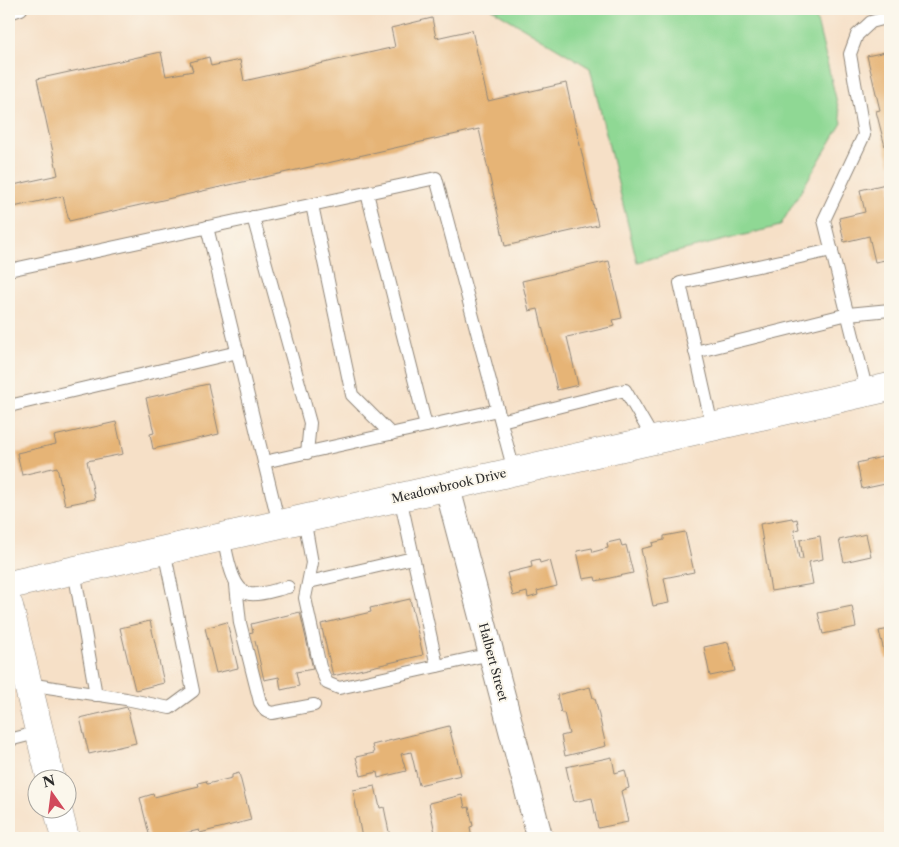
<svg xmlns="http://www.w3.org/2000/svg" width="899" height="847" font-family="'Libre Caslon Text',serif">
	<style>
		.green { fill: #8fd894; stroke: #5d8260 }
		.building { fill: #e6b476 }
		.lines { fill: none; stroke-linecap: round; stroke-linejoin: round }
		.service-casing { stroke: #908679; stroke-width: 14 }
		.minor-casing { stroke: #908679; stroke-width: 27 }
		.tertiary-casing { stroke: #908679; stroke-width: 29 }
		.secondary-casing { stroke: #908679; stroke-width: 29 }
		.service { stroke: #fff; stroke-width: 12 }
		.minor { stroke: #fff; stroke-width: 25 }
		.tertiary { stroke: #fff; stroke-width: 28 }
		.secondary { stroke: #fff; stroke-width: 28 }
		.labels { text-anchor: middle; stroke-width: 4; stroke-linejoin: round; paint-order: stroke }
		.street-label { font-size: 12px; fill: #2b2b2b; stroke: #fbf7ec }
	</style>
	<rect width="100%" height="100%" fill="#fbf7ec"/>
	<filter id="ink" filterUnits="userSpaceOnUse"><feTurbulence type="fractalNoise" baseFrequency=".02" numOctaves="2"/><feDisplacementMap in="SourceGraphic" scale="10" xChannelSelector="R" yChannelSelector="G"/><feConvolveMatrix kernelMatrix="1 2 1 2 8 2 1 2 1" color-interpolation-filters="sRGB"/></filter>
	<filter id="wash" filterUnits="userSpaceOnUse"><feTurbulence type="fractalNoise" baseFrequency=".0096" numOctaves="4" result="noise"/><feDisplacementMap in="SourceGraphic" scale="20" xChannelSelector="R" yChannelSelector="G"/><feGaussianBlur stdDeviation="1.12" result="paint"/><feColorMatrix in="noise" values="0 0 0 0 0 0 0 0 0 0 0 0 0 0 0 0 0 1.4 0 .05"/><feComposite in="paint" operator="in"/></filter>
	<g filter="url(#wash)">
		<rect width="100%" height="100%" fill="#f6e0c7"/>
		<!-- green -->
		<polygon class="green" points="492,9 814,9 842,123 780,226 637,262 590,68"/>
		<g id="blocks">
			<!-- building -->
			<g class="building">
				<polygon points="432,18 436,38 472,30 488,101 566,83 598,225 505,246 479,129 69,221 63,196 9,208 9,186 58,175 37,79 161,52 166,76 193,71 190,62 209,57 211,66 240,60 244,81 395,47 391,28"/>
				<polygon points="890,51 890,166 876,111 880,110 867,56"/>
				<polygon points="890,183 890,259 875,262 869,236 844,242 839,218 865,212 860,190"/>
				<polygon points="609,261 622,318 613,320 615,326 567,337 578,385 557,390 538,309 529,311 522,281"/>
				<polygon points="208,384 219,434 153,449 150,434 154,433 146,398"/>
				<polygon points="116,422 123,454 87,461 95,499 65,505 57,467 22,475 17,453 56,444 54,436"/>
				<polygon points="882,457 883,461 890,459 890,483 862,489 857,463"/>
				<polygon points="792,518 793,520 797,519 799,529 794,530 799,559 803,559 800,540 820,536 823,559 809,562 813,584 771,591 760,524"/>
				<polygon points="685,532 694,572 664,578 669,603 653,606 641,549 653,546 652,543 664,540 664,536"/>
				<polygon points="866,534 871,556 844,562 839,540"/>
				<polygon points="620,540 622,546 626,545 633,573 596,581 595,577 583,579 577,551 592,548 593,552 608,548 607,543"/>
				<polygon points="539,559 540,563 550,560 557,586 537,591 538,595 528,598 527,592 513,596 507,573 532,567 531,561"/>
				<polygon points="410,599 423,655 333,676 321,624 371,612 370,608"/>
				<polygon points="852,606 856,627 823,634 818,613"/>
				<polygon points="300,612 313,669 296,672 299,686 281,690 279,677 264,680 255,641 250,642 248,633 253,632 251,624"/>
				<polygon points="150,621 164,683 135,690 120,628"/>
				<polygon points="227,622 238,668 216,673 205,628"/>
				<polygon points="890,629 890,658 886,659 879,631"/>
				<polygon points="728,642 735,671 710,676 704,647"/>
				<polygon points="590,687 593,698 595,698 606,746 565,756 561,736 569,734 564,713 561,713 557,695"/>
				<polygon points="127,707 136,743 89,754 80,718"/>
				<polygon points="449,726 461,775 419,785 411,752 401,754 406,771 378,778 377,772 361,776 356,757 374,753 372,745"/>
				<polygon points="612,757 615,773 625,770 629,788 621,791 628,822 598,828 592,798 574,802 566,767"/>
				<polygon points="239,773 251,820 200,833 199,830 165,838 150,838 140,798 153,794 154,797 199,786 198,783 206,781 207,784 232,778 232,775"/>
				<polygon points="375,786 380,808 384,807 390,837 362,838 353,790"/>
				<polygon points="462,795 465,808 469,807 473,826 470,827 472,838 436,838 429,803"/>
			</g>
		</g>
	</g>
	<g filter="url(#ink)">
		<use href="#blocks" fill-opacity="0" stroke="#908679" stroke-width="1"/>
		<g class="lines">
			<defs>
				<g id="service">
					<polyline points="9,13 21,9"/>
					<polyline points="367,193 426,426"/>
					<polyline points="312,205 352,395 391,434"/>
					<polyline points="253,217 310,423 307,453"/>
					<polyline points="207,227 279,524"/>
					<polyline points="9,270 436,178 514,471"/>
					<polyline points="695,352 848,314 890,310"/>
					<polyline points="867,392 824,220 864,135 850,54 857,35 871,22 890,17"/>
					<polyline points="9,406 238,352"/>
					<polyline points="501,421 625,390 654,440"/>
					<polyline points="712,426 680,283 832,250"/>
					<polyline points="264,462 498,410"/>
					<polyline points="400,497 437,666"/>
					<polyline points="304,518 312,563 305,598 320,667 327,683 339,688 491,654"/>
					<path d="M223,537C227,553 231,591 250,594C259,596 278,589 288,587"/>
					<polyline points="74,570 96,695"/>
					<polyline points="309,582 413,558"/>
					<polyline points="236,585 240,623 260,702 266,711 272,713 314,705"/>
					<polyline points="28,684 126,699 170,708 193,691 164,550"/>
					<polyline points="9,740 40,732"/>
				</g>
				<polyline id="minor" points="447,486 540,838"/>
				<g id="tertiary">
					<polyline points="9,606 51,780"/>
					<polyline points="58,810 65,838"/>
				</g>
				<polyline id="secondary" points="9,585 890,387"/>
			</defs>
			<!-- service casing -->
			<use href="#service" class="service-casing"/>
			<!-- minor casing -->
			<use href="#minor" class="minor-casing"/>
			<!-- tertiary casing -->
			<use href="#tertiary" class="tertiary-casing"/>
			<!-- secondary casing -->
			<use href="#secondary" class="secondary-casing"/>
			<!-- service -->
			<use href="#service" class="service"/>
			<!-- minor -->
			<use href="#minor" class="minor"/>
			<!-- tertiary -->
			<use href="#tertiary" class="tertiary"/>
			<!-- secondary -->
			<use href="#secondary" class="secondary"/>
		</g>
	</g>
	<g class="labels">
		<!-- street labels -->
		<g class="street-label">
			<text transform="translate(449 486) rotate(-13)" y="4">Meadowbrook Drive</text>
			<text transform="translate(493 662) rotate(75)" y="4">Halbert Street</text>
		</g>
	</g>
	<!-- margin -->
	<rect width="899" height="847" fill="none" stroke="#fbf7ec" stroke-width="30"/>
	<!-- north arrow -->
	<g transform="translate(52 794) rotate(346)"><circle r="24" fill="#fbf7ec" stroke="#a8a59f"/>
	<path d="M0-4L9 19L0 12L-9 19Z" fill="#d1495b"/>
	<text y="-8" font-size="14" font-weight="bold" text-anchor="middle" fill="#2b2b2b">N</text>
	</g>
</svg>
